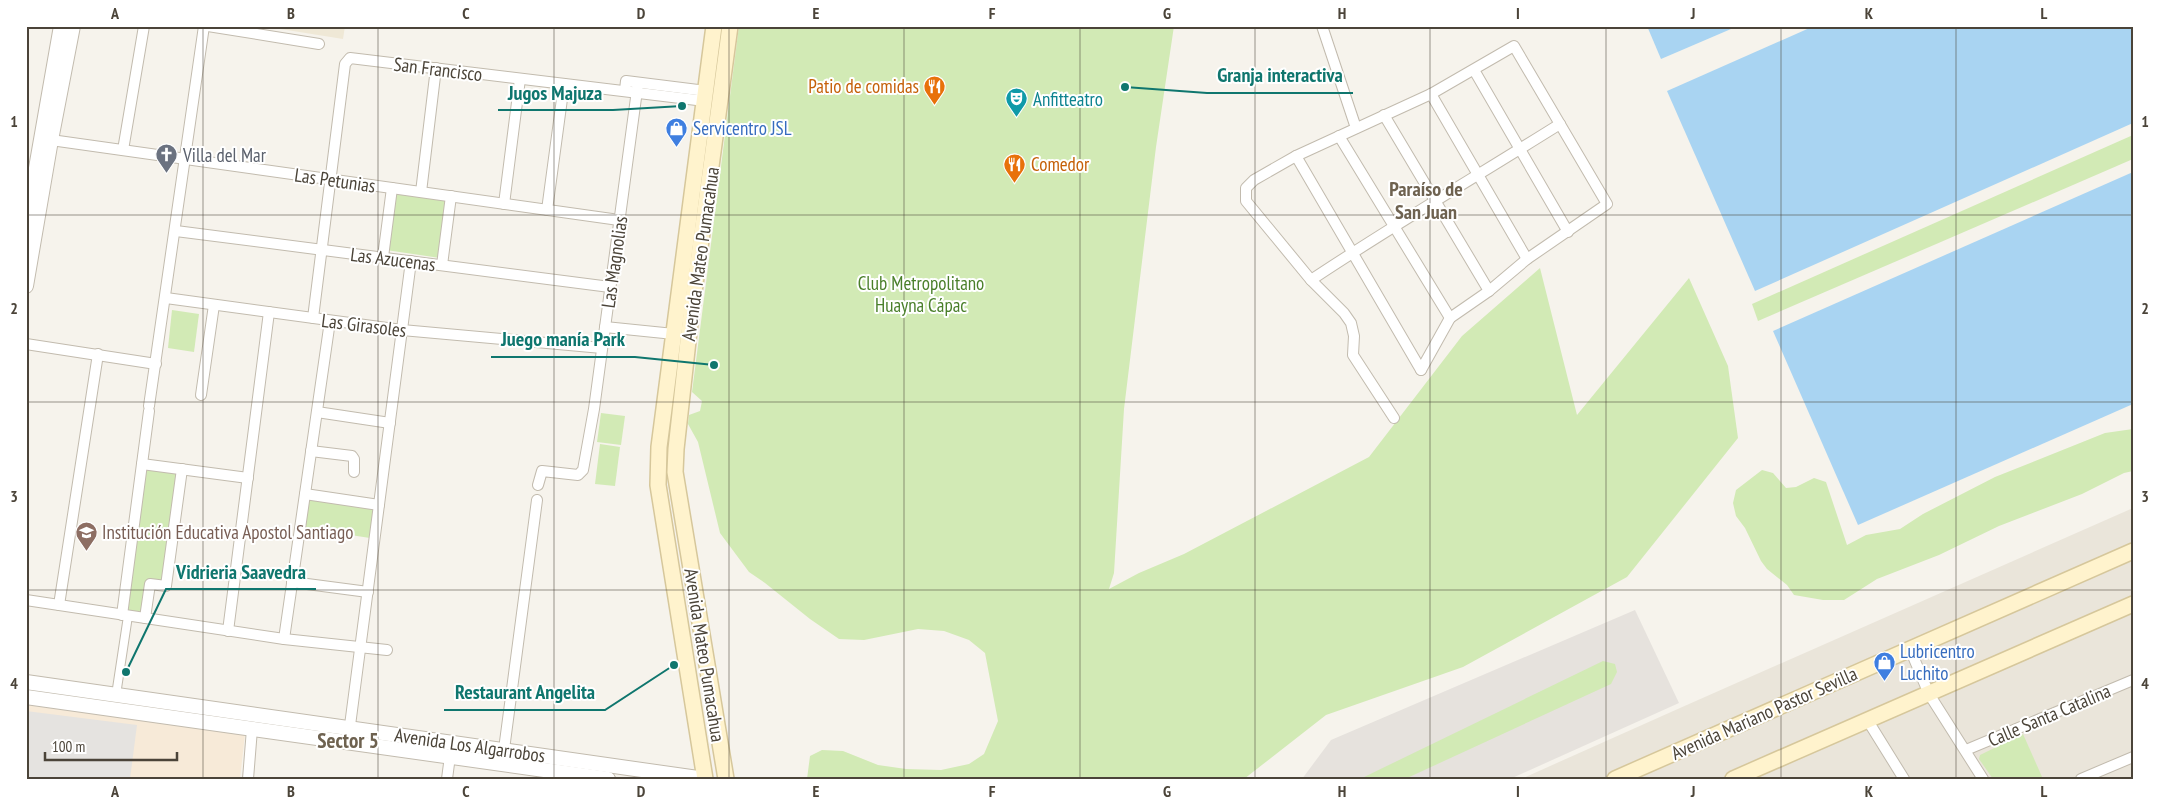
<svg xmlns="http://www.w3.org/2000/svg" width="2159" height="805" font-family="'PT Sans Narrow',sans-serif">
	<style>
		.residential { fill: #eae5da }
		.commercial { fill: #f7ead8 }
		.industrial { fill: #e6e2dd }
		.education { fill: #efe8d6 }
		.green { fill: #d2eab5 }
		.parking { fill: #e5e3e0 }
		.water { fill: #a9d4f2 }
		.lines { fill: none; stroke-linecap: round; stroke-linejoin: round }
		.pedestrian-casing { stroke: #c2bbae; stroke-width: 10 }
		.minor-casing { stroke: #c2bbae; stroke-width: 12 }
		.tertiary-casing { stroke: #c2bbae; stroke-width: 16 }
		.secondary-casing { stroke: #d6c79b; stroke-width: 18 }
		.pedestrian { stroke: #fff; stroke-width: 8 }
		.minor { stroke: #fff; stroke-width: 10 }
		.tertiary { stroke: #fff; stroke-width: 14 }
		.secondary { stroke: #fff3cd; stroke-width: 15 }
		.grid { fill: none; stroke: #4b4439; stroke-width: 1; stroke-opacity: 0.55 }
		.labels { text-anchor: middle; stroke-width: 4; stroke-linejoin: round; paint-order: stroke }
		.street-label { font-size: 19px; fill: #4b4439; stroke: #fff }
		.food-label { font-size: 19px; fill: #c56008; stroke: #fff; text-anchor: end }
		.culture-label { font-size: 19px; fill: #0d838f; stroke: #fff; text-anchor: start }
		.shop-label { font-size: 19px; fill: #366cbe; stroke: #fff; text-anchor: start }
		.worship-label { font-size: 19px; fill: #5b616d; stroke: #fff; text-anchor: start }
		.park-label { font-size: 19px; fill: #4a7f2a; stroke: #fff }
		.education-label { font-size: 19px; fill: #785e54; stroke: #fff; text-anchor: start }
		.neighbourhood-label { font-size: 20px; font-weight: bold; fill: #6e6250; stroke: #fff }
		.quarter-label { font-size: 21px; font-weight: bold; fill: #6e6250; stroke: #fff }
		.leader { fill: none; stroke: #0f766e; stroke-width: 2 }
		.callout-dot { fill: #0f766e; stroke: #fff; stroke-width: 2 }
		.callout-label { font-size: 20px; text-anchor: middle; font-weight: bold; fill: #0f766e; stroke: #fff; stroke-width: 4; stroke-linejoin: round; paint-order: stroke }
		.neatline { fill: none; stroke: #4b4439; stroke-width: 2 }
		.grid-label { font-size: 16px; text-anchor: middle; font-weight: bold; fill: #4b4439 }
	</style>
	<rect width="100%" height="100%" fill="#f6f3ec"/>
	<!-- residential -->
	<polygon class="residential" points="2133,508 2133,779 1521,779 1680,708"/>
	<!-- commercial -->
	<polygon class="commercial" points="26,705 245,734 240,779 26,779"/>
	<!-- industrial -->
	<polygon class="industrial" points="1635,610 1679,703 1510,779 1302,779 1331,740"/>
	<!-- education -->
	<polygon class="education" points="262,26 345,26 343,39"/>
	<!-- green -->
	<g class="green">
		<polygon points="739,26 1174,26 1156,147 1124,409 1114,573 1109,589 1139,573 1184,554 1369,457 1462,336 1540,268 1577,415 1689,278 1728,366 1738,438 1627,577 1463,667 1326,715 1244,779 807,779 810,756 822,750 843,751 878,765 906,769 941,770 969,764 984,754 998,721 985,653 969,640 944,631 918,629 864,640 839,639 810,619 765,583 749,572 720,533 698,442 688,424 689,415 700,411 702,401 692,392"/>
		<polygon points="2133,135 2133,159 1758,321 1752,304"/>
		<polygon points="394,192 448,200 440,258 386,250"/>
		<polygon points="172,310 199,314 194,352 168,348"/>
		<polygon points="601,413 625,416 621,445 597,442"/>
		<polygon points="2133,429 2133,471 2124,473 2082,494 1999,526 1939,555 1877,579 1844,600 1823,600 1794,595 1787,585 1767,569 1761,561 1745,528 1736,516 1733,503 1736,490 1762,470 1773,473 1786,488 1796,487 1814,478 1826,482 1847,545 1866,535 1900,529 1923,514 1995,477 2105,433"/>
		<polygon points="600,444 620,447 615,486 595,484"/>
		<polygon points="146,469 179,474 164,581 149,579 143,615 125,613"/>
		<polygon points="310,495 375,505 370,538 305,528"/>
		<polygon points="1603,661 1615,664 1617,672 1611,684 1405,779 1360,779"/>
		<polygon points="2023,734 2043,779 1993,779 1979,759 1980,755"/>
	</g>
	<!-- parking -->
	<polygon class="parking" points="26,711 137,725 130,779 26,779"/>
	<!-- water -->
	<g class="water">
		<polygon points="1647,26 1738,26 1661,59"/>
		<polygon points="1814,26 2133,26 2133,123 1755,291 1667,91"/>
		<polygon points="2133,172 2133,404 1858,525 1773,331"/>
	</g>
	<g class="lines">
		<defs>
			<polyline id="pedestrian" points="116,695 128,616"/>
			<g id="minor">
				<polyline points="208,26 319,44"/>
				<polyline points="1322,26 1356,128"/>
				<polyline points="1474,70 1568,232"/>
				<polyline points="625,90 626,81 706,91"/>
				<polyline points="1431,94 1527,259"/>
				<polyline points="1384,115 1489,291"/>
				<polyline points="1339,136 1450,318"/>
				<polyline points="51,140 619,220"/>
				<polyline points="123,150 144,26"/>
				<polyline points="1296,156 1421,370"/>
				<polyline points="421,192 436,68"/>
				<polyline points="504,204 520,79"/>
				<polyline points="547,210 564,84"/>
				<polyline points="176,231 610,287"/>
				<polyline points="383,257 392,188"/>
				<polyline points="442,265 451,196"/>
				<path d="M1311,280C1392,226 1477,176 1560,124"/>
				<polyline points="166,298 402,330 602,348"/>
				<polyline points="313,318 345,64 350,58 705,101"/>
				<polyline points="605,327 674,334"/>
				<polyline points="26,344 156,364"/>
				<polyline points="201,395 214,305"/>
				<polyline points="149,406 204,26"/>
				<polyline points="317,412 390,423"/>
				<polyline points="1394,418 1353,355 1354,336 1351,323 1344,313 1311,280 1246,201 1246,188 1254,180 1296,156 1431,94 1514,46 1607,204 1527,259 1489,291 1450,318 1421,370"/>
				<polyline points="311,451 352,456 354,459 354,472"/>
				<polyline points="142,464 248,478"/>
				<polyline points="538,485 542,471 578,475 583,470 594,409 638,83"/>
				<polyline points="305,494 379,505"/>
				<polyline points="292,582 368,592"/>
				<polyline points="26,600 284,639 387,650"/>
				<polyline points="59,605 98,354"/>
				<polyline points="122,615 149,411"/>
				<polyline points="145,618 150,584 166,586 182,469"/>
				<polyline points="228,631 269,312"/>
				<polyline points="284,639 330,321"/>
				<polyline points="1910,649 1929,694 1983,779"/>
				<polyline points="1868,721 1904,779"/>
				<polyline points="349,733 411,261"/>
				<polyline points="1966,750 2133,680"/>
				<polyline points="503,757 537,500"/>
				<polyline points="248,779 252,729"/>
				<polyline points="447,779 450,756"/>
				<polyline points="2081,779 2133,757"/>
			</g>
			<g id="tertiary">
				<polyline points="26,225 61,26"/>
				<polyline points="26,286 51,140 73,26"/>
				<polyline points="26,682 705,779"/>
				<polyline points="26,697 608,779"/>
			</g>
			<g id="secondary">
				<polyline points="705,779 658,485 659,447 714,26"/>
				<polyline points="726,779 675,472 676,449 691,314 730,26"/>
				<polyline points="1615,779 2133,551"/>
				<polyline points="1733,779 2133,604"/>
			</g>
		</defs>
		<!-- pedestrian casing -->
		<use href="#pedestrian" class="pedestrian-casing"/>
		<!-- minor casing -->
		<use href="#minor" class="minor-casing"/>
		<!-- tertiary casing -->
		<use href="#tertiary" class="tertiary-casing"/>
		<!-- secondary casing -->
		<use href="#secondary" class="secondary-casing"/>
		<!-- pedestrian -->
		<use href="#pedestrian" class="pedestrian"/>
		<!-- minor -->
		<use href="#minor" class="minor"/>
		<!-- tertiary -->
		<use href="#tertiary" class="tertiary"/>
		<!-- secondary -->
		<use href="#secondary" class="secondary"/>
	</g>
	<!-- grid -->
	<path class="grid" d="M203,26V779M378,26V779M554,26V779M729,26V779M904,26V779M1080,26V779M1255,26V779M1430,26V779M1606,26V779M1781,26V779M1956,26V779M26,215H2133M26,402H2133M26,590H2133"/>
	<!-- icons -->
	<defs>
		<symbol id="restaurant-pin" viewBox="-11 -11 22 30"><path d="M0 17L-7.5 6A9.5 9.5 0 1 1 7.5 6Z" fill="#e8710a" stroke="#fff"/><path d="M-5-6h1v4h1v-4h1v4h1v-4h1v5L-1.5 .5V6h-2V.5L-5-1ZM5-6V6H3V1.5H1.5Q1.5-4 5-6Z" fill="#fff"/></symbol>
		<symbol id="theatre-pin" viewBox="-11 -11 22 30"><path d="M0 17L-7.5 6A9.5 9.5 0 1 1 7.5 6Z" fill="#0f9aa8" stroke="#fff"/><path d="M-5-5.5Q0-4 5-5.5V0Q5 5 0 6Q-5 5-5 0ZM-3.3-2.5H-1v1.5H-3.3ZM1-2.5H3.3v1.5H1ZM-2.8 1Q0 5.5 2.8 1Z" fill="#fff"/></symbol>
		<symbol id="shop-pin" viewBox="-11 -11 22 30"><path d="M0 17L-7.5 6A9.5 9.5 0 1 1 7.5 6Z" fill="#3f7fe0" stroke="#fff"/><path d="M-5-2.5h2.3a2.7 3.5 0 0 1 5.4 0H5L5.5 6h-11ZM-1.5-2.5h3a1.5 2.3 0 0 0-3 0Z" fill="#fff"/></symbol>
		<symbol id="church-pin" viewBox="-11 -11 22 30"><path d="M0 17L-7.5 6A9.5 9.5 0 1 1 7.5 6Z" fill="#6b7280" stroke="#fff"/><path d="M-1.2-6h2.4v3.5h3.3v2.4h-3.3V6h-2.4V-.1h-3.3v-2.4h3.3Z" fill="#fff"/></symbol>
		<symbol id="school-pin" viewBox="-11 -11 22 30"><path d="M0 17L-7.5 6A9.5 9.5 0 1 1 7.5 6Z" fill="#8d6e63" stroke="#fff"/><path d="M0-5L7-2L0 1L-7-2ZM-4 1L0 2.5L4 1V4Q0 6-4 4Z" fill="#fff"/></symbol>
	</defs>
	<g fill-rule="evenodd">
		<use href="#restaurant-pin" x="922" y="74" width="25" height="34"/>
		<use href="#theatre-pin" x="1004" y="86" width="25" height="34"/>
		<use href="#shop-pin" x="664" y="116" width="25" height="34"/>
		<use href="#church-pin" x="154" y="142" width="25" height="34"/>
		<use href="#restaurant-pin" x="1002" y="152" width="25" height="34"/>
		<use href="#school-pin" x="74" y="520" width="25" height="34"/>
		<use href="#shop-pin" x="1872" y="650" width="25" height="34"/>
	</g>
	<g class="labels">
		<!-- street labels -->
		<g class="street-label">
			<text transform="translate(438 69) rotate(7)" y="7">San Francisco</text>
			<text transform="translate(335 180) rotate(8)" y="7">Las Petunias</text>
			<text transform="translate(700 254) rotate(-82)" y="7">Avenida Mateo Pumacahua</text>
			<text transform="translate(393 259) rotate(7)" y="7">Las Azucenas</text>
			<text transform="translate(614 262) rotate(-82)" y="7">Las Magnolias</text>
			<text transform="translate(364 325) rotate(7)" y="7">Las Girasoles</text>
			<text transform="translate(705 655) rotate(81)" y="7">Avenida Mateo Pumacahua</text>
			<text transform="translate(1764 713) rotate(-24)" y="7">Avenida Mariano Pastor Sevilla</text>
			<text transform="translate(2049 715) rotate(-23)" y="7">Calle Santa Catalina</text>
			<text transform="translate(470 745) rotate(8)" y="7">Avenida Los Algarrobos</text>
		</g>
		<!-- food labels -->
		<g class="food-label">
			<text x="919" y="93">Patio de comidas</text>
			<text x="1031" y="171" text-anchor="start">Comedor</text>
		</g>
		<!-- culture labels -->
		<g class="culture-label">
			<text x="1033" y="106">Anfitteatro</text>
		</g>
		<!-- shop labels -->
		<g class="shop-label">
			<text x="693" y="135">Servicentro JSL</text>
			<text x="1900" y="658">Lubricentro<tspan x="1900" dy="22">Luchito</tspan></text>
		</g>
		<!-- worship labels -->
		<g class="worship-label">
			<text x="183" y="162">Villa del Mar</text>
		</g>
		<!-- park labels -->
		<g class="park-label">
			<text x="921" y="290">Club Metropolitano<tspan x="921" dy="22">Huayna Cápac</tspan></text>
		</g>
		<!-- education labels -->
		<g class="education-label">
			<text x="102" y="539">Institución Educativa Apostol Santiago</text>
		</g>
		<!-- neighbourhood labels -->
		<g class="neighbourhood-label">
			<text x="1426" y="196">Paraíso de<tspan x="1426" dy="23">San Juan</tspan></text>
		</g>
		<!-- quarter labels -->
		<g class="quarter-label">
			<text x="348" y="748">Sector 5</text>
		</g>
	</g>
	<!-- callouts -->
	<path class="leader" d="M1125 87L1207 93H1353M682 106L613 110H498M714 365L635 357H491M126 672L166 589H316M674 665L605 710H444"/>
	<g class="callout-dot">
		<circle cx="1125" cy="87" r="5"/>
		<circle cx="682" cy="106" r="5"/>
		<circle cx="714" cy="365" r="5"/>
		<circle cx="126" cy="672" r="5"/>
		<circle cx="674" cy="665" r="5"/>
	</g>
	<g class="callout-label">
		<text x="1280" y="82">Granja interactiva</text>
		<text x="555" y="100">Jugos Majuza</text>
		<text x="563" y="346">Juego manía Park</text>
		<text x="241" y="579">Vidrieria Saavedra</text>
		<text x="525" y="699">Restaurant Angelita</text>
	</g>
	<!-- border -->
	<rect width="2159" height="805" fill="none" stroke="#ffffff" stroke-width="55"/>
	<!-- scale -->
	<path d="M45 752v8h132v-8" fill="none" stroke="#4b4439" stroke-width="2.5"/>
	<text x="52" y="752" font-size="15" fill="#4b4439" stroke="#ffffff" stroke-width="4" paint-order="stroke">100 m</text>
	<rect x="28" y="28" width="2104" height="750" class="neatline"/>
	<g class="grid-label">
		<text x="115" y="19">A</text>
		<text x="291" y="19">B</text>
		<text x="466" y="19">C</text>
		<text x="641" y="19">D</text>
		<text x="816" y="19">E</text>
		<text x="992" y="19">F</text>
		<text x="1167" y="19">G</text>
		<text x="1342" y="19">H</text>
		<text x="1518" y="19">I</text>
		<text x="1693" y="19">J</text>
		<text x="1869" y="19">K</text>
		<text x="2044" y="19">L</text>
		<text x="14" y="127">1</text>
		<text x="2145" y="127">1</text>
		<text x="14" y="314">2</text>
		<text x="2145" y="314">2</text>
		<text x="14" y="502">3</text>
		<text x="2145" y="502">3</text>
		<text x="14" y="689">4</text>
		<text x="2145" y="689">4</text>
		<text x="115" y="797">A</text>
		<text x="291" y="797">B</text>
		<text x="466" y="797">C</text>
		<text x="641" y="797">D</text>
		<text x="816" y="797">E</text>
		<text x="992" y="797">F</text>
		<text x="1167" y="797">G</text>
		<text x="1342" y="797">H</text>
		<text x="1518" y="797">I</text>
		<text x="1693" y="797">J</text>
		<text x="1869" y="797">K</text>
		<text x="2044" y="797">L</text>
	</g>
</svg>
